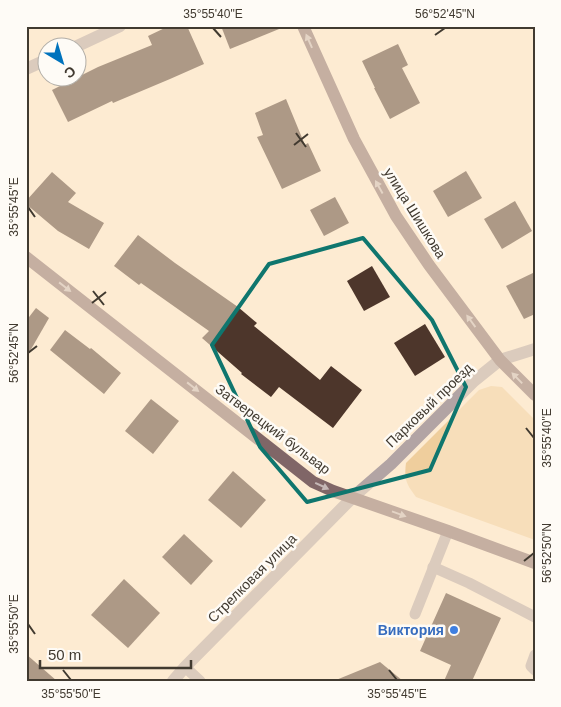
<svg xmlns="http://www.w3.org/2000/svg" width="561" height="707" font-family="Helvetica,sans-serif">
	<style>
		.green { fill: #efce9d }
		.building { fill: #4d362b }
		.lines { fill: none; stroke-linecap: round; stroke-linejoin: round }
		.lane { stroke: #b2a4a4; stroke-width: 11 }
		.street { stroke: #b2a4a4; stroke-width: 12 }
		.primary { stroke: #806667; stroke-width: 12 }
		.oneway { fill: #c5b8b6 }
		.marked { fill: none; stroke: #0f766e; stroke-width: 4; stroke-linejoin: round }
		.ticks { fill: none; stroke: #413a30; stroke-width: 2 }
		.shop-dot { fill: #3f7fe0; stroke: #fefbf6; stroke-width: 2 }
		.labels { text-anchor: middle; stroke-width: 5; stroke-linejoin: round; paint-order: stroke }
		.street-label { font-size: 14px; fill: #413a30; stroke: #fefbf6 }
		.shop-label { font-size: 14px; font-weight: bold; fill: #366cbe; stroke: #fefbf6; text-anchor: end }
		.neatline { fill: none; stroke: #413a30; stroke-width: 2 }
		.ticks-label { font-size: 12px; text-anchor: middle; fill: #413a30 }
	</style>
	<rect width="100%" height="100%" fill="#fdebd2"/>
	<!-- green -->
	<path class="green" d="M491,386L502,387L535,420V540L416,497C406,484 404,479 406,463L479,390Z"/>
	<!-- building -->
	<g class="building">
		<polygon points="169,26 187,26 204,64 170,79 113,103 112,101 68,122 52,90 98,67 152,45 148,36"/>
		<polygon points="221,26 284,26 284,27 230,49"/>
		<polygon points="398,44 408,65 402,68 420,103 390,119 374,88 375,88 362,61"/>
		<polygon points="286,99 305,145 308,143 321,171 282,189 257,137 263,135 255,113"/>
		<polygon points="466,171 482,198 448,217 433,191"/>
		<polygon points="52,172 76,193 68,202 104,223 89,249 58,231 26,204 26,201"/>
		<polygon points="335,197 349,223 324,236 310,210"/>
		<polygon points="515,201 532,231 502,249 484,219"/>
		<polygon points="138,235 175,263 238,307 257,323 254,326 320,380 331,366 362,390 333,428 279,387 271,397 241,374 242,373 202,338 209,331 141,283 139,285 114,266"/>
		<polygon points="372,266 390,297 364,311 347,281"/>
		<polygon points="535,272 535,314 524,319 506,286"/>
		<polygon points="36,308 49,318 26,358 26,321"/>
		<polygon points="425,324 445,357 415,376 394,343"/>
		<polygon points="65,330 90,349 91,348 121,373 104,394 50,350"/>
		<polygon points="151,399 179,421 153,454 125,431"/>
		<polygon points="233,471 266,500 241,528 208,500"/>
		<polygon points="184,534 213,561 191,585 162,557"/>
		<polygon points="124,579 160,613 128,648 91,615"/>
		<polygon points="446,593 501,618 472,681 444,681 451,665 420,651"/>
		<polygon points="26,654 57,681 26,681"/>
		<polygon points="380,662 403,681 336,681 336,680"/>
	</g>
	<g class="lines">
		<!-- lane -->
		<g class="lane">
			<polyline points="433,567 469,583 535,617"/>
			<polyline points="415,614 448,531"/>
			<polyline points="535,655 531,666 535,670"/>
			<polyline points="185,667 200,681"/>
		</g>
		<!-- street -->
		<g class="street">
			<polyline points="73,48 120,26"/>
			<polyline points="26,69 48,59"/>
			<polyline points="173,681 185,667 353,497 391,464 474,381 500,360 535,349"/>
		</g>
		<!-- primary -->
		<g class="primary">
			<polyline points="303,26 354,139 396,216 429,265 500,360 535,395"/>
			<polyline points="26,257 313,482 333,491 448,531 535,563"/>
		</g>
	</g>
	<!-- one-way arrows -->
	<defs><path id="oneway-solid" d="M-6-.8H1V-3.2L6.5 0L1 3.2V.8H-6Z" transform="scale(1.25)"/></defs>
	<g class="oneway">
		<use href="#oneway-solid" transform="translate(309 41) rotate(-114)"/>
		<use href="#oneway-solid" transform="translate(379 187) rotate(-119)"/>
		<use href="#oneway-solid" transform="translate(65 287) rotate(38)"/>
		<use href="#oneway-solid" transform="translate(471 321) rotate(-126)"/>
		<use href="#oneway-solid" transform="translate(517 378) rotate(-134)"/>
		<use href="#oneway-solid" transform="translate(193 387) rotate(38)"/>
		<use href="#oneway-solid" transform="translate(322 486) rotate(25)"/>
		<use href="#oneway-solid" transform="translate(399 514) rotate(20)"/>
	</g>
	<!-- marked area -->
	<path d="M0 0H561V707H0ZM363,238L432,320L466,387L430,470L307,502L260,447L212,345L269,264Z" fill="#fdebd2" fill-opacity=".55" fill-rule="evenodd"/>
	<path class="marked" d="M363,238L432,320L466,387L430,470L307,502L260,447L212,345L269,264Z"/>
	<!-- ticks -->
	<path class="ticks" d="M213,28L221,37M435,35L445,28M296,133L306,147M294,145L308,134M28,207L35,217M93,291L104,305M92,303L106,292M28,353L37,346M526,428L534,438M524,561L534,553M28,624L35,634M63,670L71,680M389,670L397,680"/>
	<!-- markers -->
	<circle class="shop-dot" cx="454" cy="630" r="5"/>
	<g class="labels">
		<!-- street labels -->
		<g class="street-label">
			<text transform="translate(415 213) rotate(58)" y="5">улица Шишкова</text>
			<text transform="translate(429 405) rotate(-44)" y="5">Парковый проезд</text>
			<text transform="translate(273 429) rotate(37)" y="5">Затверецкий бульвар</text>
			<text transform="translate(252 578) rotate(-45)" y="5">Стрелковая улица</text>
		</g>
		<!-- shop labels -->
		<g class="shop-label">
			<text x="444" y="635">Виктория</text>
		</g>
	</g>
	<!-- border -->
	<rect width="561" height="707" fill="none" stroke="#fefbf6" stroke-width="55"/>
	<!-- north arrow -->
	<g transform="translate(62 62) rotate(142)"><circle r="24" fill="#fefbf6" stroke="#b2aea7"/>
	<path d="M0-4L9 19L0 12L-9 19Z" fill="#0073bd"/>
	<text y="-8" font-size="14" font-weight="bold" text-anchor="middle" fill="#413a30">С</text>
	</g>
	<!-- scale -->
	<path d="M40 660v8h151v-8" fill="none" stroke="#413a30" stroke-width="2.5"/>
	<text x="48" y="660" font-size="15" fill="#413a30" stroke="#fefbf6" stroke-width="4" paint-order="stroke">50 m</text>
	<rect x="28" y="28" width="506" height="652" class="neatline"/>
	<g class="ticks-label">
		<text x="213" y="18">35°55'40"E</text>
		<text x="445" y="18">56°52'45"N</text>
		<text transform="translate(14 207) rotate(-90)" y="4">35°55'45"E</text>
		<text transform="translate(14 353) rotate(-90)" y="4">56°52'45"N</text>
		<text transform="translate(547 438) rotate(-90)" y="4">35°55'40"E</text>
		<text transform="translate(547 553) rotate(-90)" y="4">56°52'50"N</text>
		<text transform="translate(14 624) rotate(-90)" y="4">35°55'50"E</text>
		<text x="71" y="698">35°55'50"E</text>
		<text x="397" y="698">35°55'45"E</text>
	</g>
</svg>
